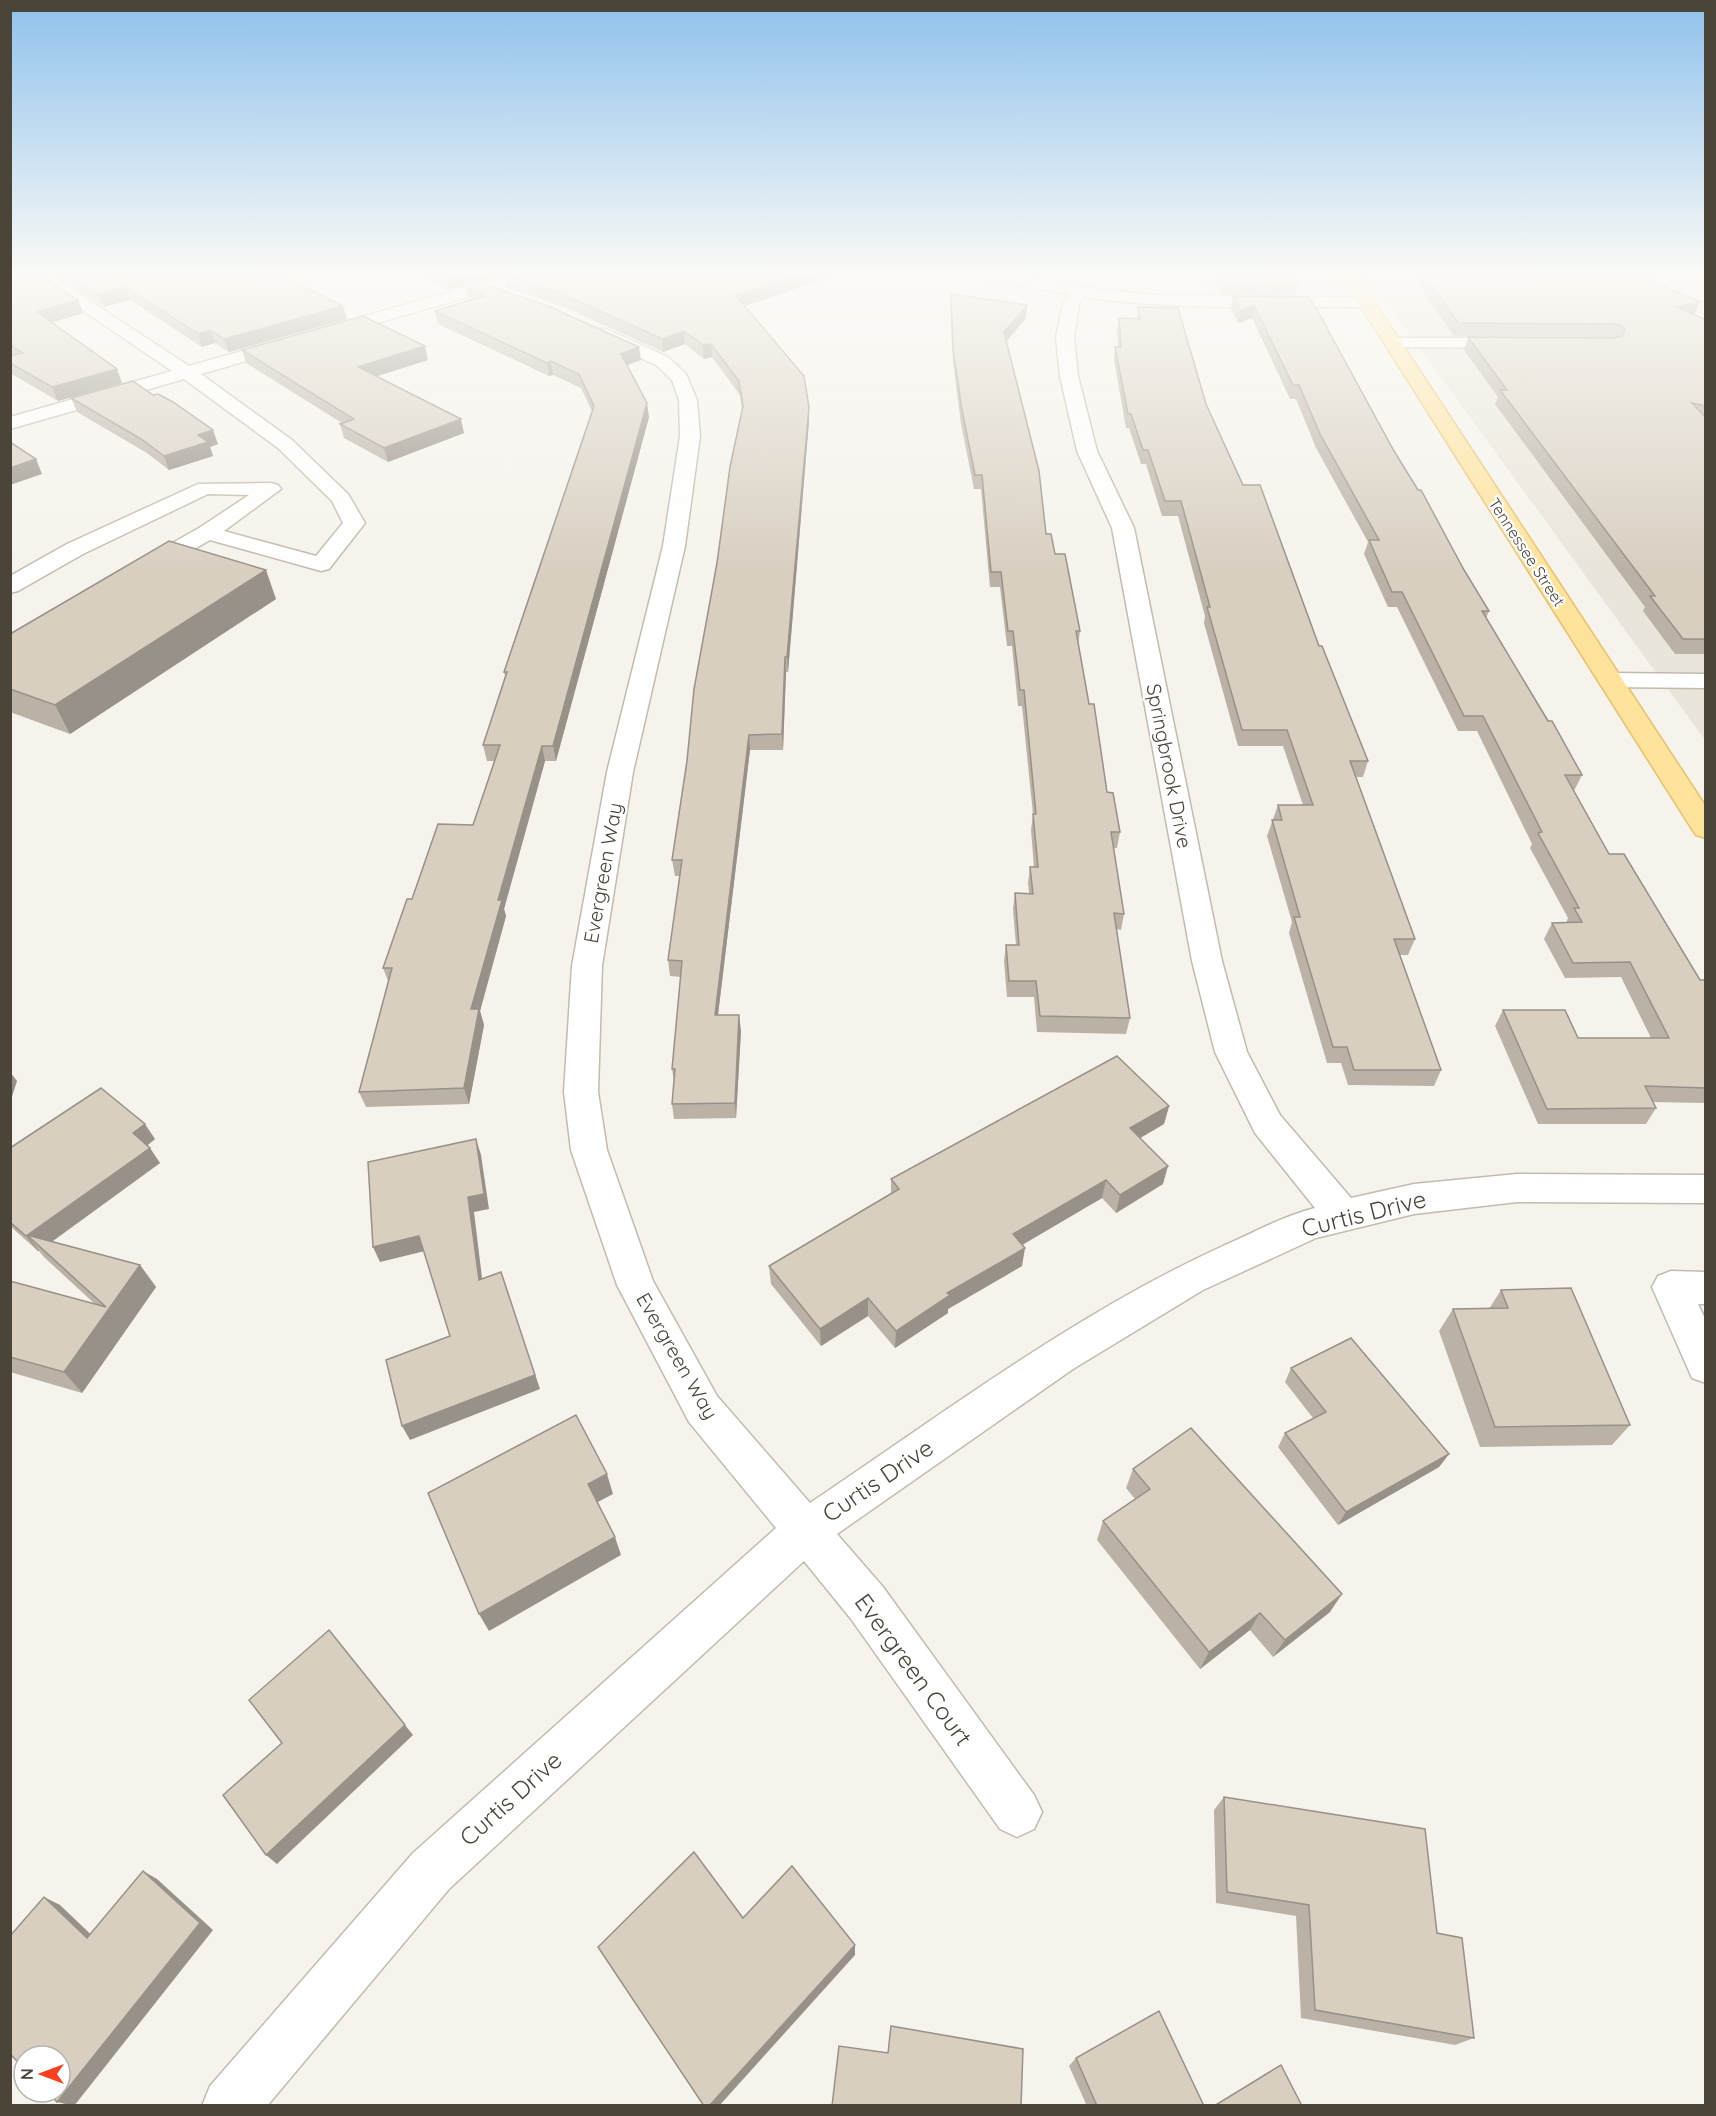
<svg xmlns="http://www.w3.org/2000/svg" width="1716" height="2116" font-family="Quicksand,sans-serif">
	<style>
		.residential { fill: #eae5da }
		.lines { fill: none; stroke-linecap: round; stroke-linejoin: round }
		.minor-casing { stroke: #c2bbae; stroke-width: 3 }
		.major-casing { stroke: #e6c16a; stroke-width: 3 }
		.minor { fill: #fff; fill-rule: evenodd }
		.major { fill: #ffe39c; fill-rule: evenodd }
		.wall { fill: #bab2a6 }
		.shaded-wall { fill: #979187 }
		.building { fill: #d8cfc1; stroke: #979187; stroke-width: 1.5 }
		.labels { text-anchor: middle; stroke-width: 4.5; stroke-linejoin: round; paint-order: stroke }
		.far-street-label { font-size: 16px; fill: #4b4439; stroke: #fff }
		.street-label { font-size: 20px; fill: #4b4439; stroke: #fff }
		.near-street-label { font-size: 24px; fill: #4b4439; stroke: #fff }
	</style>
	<rect width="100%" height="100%" fill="#f6f3ec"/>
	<!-- residential -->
	<polygon class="residential" points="1197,275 1705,275 1705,740 1381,295 1203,293"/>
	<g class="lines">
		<defs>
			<g id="minor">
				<polygon points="31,275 50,275 189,366 509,275 535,275 533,278 201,374 292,440 348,494 365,523 329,569 321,571 210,540 153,573 145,575 137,573 134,568 137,563 199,528 249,495 208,494 83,554 18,591 10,593 10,576 67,544 198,484 271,483 278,485 281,489 224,531 316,556 343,523 332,501 278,448 184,379 10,429 10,417 172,371"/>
				<path d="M979,275H1014L1089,288L1153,295L1373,298L1375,302L1367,307C1273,306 1178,311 1084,297L1079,304L1074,337L1078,376L1097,451L1134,528L1222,961L1247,1052L1280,1115L1351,1198L1414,1184L1517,1174L1706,1175V1203L1517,1202L1414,1214L1316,1238L1203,1290L1073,1369L837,1534L883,1587L1034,1795L1042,1812L1034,1829L1017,1837L1000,1829L851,1619L804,1561L449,1889L267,2106H202L210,2086L413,1853L776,1528L689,1422L617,1285L571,1150L564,1092L572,966L607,772L663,546L680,436L679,400L672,380L656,365L594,337L591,333L594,329H606L668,357L686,374L697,400L700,436L685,546L633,772L602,966L598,1092L607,1150L653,1281L717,1396L810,1503C944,1413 1076,1313 1223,1246C1253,1233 1283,1216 1315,1208L1255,1133L1215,1052L1192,961L1112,528L1077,451L1060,376L1056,337L1063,304L1069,294L987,280Z"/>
				<polygon points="1393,338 1511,338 1517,339 1520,343 1517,347 1511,348 1387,347 1384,343 1387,339"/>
				<polygon points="1610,673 1706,674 1706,688 1610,687 1601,685 1598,680 1601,675"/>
				<polygon points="1671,1271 1706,1272 1706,1304 1698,1304 1706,1321 1706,1383 1692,1378 1652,1287 1658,1276"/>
			</g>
			<polygon id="major" points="1341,275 1357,275 1706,807 1706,838 1696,835 1692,829"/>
		</defs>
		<!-- minor casing -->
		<use href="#minor" class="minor-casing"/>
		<!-- major casing -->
		<use href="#major" class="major-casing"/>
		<!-- minor -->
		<use href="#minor" class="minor"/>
		<!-- major -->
		<use href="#major" class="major"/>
	</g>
	<!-- wall -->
	<g class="wall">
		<polygon points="10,275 78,300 83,313 52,322 122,383 58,401 10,373 10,356 13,356 10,354"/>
		<polygon points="54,275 281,275 343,306 347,319 229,352 215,343 202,347 130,300 104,307"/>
		<polygon points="418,275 500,275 448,290"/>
		<polygon points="505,275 836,275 745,306 809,421 788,672 786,672 783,750 750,750 718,1015 741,1031 736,1118 674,1119 672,1104 674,1082 672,1069 681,977 670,976 668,960 680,876 675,876 672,860 717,563 742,409 740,395 712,357 704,359 685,344 663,352 564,307 507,288"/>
		<polygon points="1212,275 1295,275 1299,283 1296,295 1222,294"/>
		<polygon points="1412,275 1637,275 1694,315 1706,320 1706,654 1675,654 1643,611 1645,607 1495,404 1498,397 1464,350 1468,337 1615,338 1609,337 1454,336"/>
		<polygon points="465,287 641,360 627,365 649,417 556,761 545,761 504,909 506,916 480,1011 484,1025 469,1104 366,1107 359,1092 388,981 383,968 412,899 473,825 494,761 487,761 483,745 505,676 504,672 592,411 581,388 553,375 549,376 438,324 435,311 470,300 468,299"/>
		<polygon points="951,294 1027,305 1026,318 1006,341 1046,534 1055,554 1080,631 1078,645 1089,704 1107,792 1120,832 1117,848 1114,848 1124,914 1121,930 1116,929 1130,1018 1126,1034 1037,1032 1034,997 1007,997 1004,961 1006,945 1016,945 1013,909 1015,893 1029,893 1028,883 1030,867 1034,867 1031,830 1033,814 1022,706 1018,706 1012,646 1007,646 1000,587 990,587 981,489 974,489 961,424 953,362 950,307"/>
		<polygon points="1233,296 1308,297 1394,451 1489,611 1486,618 1582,775 1574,791 1609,854 1700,980 1706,980 1706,1103 1653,1102 1656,1108 1646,1124 1538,1124 1495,1026 1503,1010 1578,1038 1651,1038 1621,977 1565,978 1544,939 1552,923 1566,923 1568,918 1530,848 1532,844 1477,731 1458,731 1397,607 1388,607 1364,554 1368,542 1316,448 1296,399 1290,399 1252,318 1238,323 1231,309"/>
		<polygon points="1138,307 1206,404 1243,485 1319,646 1368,761 1363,777 1355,777 1415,939 1408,955 1400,955 1441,1070 1434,1086 1348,1085 1341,1063 1327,1063 1289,933 1292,922 1267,836 1278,805 1303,805 1283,746 1238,746 1204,623 1205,616 1178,516 1162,516 1146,464 1141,464 1129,428 1126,428 1114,360 1115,347 1118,347 1117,331 1119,318 1137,319"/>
		<polygon points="242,350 428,360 376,376 464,433 388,462 344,438 340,424 342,423 246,363"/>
		<polygon points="71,398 218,444 210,447 213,456 169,470 147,453 77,412"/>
		<polygon points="276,599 70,734 10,712 10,634"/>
		<polygon points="1169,1106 1164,1124 1140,1138 1163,1184 1116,1213 1102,1198 1022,1245 1022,1266 948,1309 948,1313 895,1348 868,1316 821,1346 771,1284 769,1266 891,1193 891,1179"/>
		<polygon points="155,1139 147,1145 160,1163 52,1241 140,1265 156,1287 82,1393 10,1372 10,1281 96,1305 44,1257 39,1251 38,1251 10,1226 10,1148"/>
		<polygon points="1501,1290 1630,1425 1612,1445 1480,1447 1439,1331 1453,1309 1489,1309"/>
		<polygon points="1291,1368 1449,1454 1439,1467 1338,1525 1278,1447 1285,1433 1313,1418 1285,1382"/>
		<polygon points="1133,1469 1330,1612 1273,1657 1250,1630 1200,1669 1097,1540 1103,1521 1135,1499 1126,1488"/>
		<polygon points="1224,1797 1437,1933 1474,2038 1455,2045 1301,2018 1296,1916 1216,1903 1214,1810"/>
		<polygon points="1076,2058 1204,2106 1087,2106 1069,2066"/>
		<polygon points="1281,2065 1302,2106 1213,2106 1268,2072"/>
	</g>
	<!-- shaded-wall -->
	<g class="shaded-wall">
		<polygon points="454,275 500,275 448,290 446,277"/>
		<polygon points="798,275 836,275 737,308 736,296"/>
		<polygon points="125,287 130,300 104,307 99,295"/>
		<polygon points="78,300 83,313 43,325 37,312"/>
		<polygon points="1700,302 1694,315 1676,307"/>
		<polygon points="1027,305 1026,318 1003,345 1004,332"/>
		<polygon points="1254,305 1252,318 1238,323 1241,311"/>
		<polygon points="343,306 347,319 229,352 224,339"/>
		<polygon points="210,330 215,343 202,347 198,334"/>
		<polygon points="684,331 685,344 663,352 662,339"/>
		<polygon points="711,344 712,357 704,359 703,345"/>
		<polygon points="425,346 428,360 362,381 358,367"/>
		<polygon points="639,347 641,360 622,367 621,354"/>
		<polygon points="551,361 553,375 549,376 547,363"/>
		<polygon points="117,369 122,383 58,401 52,387"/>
		<polygon points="647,403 649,417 556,761 553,746"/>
		<polygon points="809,407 809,421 788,672 787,657"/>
		<polygon points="461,419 464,433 388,462 384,448"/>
		<polygon points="213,430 218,444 210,447 213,456 169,470 164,456 198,435"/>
		<polygon points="36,459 42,474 10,485 10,468"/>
		<polygon points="266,570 276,599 70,734 55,705"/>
		<polygon points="785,657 786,672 783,750 782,734"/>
		<polygon points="749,735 750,750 716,1031 715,1015"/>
		<polygon points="542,746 545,761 504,909 506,916 480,1011 484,1025 469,1104 464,1088 471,1009 498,900"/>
		<polygon points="739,1015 741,1031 736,1118 735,1103"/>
		<polygon points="10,1072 17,1081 10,1103"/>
		<polygon points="1169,1106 1164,1124 1125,1147 1130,1128"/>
		<polygon points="145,1124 155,1139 143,1149 133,1133"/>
		<polygon points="476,1139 481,1155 489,1209 474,1212 484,1294 479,1280 468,1197"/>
		<polygon points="150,1148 160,1163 42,1249 28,1235"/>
		<polygon points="1168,1166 1163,1184 1116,1213 1120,1195"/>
		<polygon points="1106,1180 1102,1198 1010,1252 1013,1234"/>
		<polygon points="27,1235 39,1251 38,1251 26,1236"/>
		<polygon points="419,1236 425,1251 380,1262 373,1247"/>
		<polygon points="1025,1248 1022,1266 948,1309 948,1313 895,1348 896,1331 947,1293"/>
		<polygon points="140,1265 156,1287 82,1393 64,1372"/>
		<polygon points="501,1272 540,1389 410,1440 402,1426"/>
		<polygon points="868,1298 868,1316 821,1346 820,1329"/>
		<polygon points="1449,1454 1439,1467 1338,1525 1346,1512"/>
		<polygon points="607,1474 613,1494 594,1504 588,1484"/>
		<polygon points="615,1537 621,1555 489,1631 479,1614"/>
		<polygon points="1342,1594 1330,1612 1273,1657 1285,1640"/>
		<polygon points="1260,1613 1250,1630 1200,1669 1209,1652"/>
		<polygon points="329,1630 413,1735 277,1864 266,1855"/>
		<polygon points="143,1871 157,1879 213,1930 74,2106 57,2102"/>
		<polygon points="44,1897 60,1905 102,1945 87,1938"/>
		<polygon points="855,1945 855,1955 719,2106 709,2106"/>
	</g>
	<!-- building -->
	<g class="building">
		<polygon points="10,275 40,275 78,300 37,312 117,369 52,387 10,363 10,356 23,353 10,345"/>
		<polygon points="69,275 281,275 343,306 224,339 210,330 198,334 125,287 99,295"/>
		<polygon points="441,275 454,275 446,277"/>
		<polygon points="505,275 798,275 736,296 804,376 809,407 787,657 785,657 782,734 749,735 715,1015 739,1015 735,1103 672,1104 675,1069 672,1069 682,961 668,960 682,860 672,860 687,761 694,689 717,563 730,467 743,406 739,381 711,344 703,345 684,331 662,339 562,294"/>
		<polygon points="1221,275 1295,275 1299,283 1224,282"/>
		<polygon points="1424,275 1637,275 1700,302 1676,307 1706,320 1706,406 1692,403 1706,418 1706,639 1683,639 1650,596 1655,596 1500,390 1507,390 1468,337 1614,338 1622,336 1625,330 1620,325 1614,324 1458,323"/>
		<polygon points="480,283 548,306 639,347 621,354 647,403 553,746 542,746 498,900 502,900 471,1009 479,1009 464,1088 359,1092 392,968 383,968 407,899 412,899 438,824 473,825 500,745 483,745 507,672 504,672 594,406 579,374 551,361 547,363 435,311 485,296 465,287"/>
		<polygon points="951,294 1027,305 1004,332 1039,471 1046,534 1051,534 1055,554 1065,554 1080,631 1076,631 1089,704 1094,704 1107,792 1113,793 1120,832 1111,832 1124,914 1114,913 1130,1018 1040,1016 1036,981 1009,981 1006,945 1019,945 1015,893 1033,894 1030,867 1038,867 1033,814 1036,814 1024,690 1020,690 1013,631 1008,631 1001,572 991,572 982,475 975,475 962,410 953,349"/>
		<polygon points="1233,296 1308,297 1316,308 1394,451 1418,490 1421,490 1464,570 1489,611 1482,611 1548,721 1552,721 1582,775 1565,775 1609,854 1624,854 1700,980 1706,980 1706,1088 1645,1086 1656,1108 1547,1109 1503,1010 1565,1010 1578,1038 1669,1038 1630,962 1573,963 1552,923 1582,922 1574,908 1579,908 1538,833 1542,832 1483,716 1464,716 1402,592 1392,592 1369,540 1379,540 1320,434 1299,385 1293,385 1254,305 1241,311"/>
		<polygon points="1138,307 1178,308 1206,404 1243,485 1260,485 1319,646 1322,646 1368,761 1350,761 1415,939 1394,939 1441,1070 1354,1070 1347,1047 1333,1047 1294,917 1300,917 1272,820 1282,820 1278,805 1313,805 1287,730 1242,730 1207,607 1210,607 1181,501 1165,501 1148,450 1143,450 1131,414 1128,414 1115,347 1121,347 1119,318 1140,319"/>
		<polygon points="363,316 425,346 358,367 461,419 384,448 340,424 354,419 242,350"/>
		<polygon points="133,381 153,395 158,394 173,402 213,430 198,435 208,442 164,456 141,439 71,398"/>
		<polygon points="10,442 36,459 10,468"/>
		<polygon points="169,541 266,570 55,705 10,689 10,634"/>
		<polygon points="1117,1056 1169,1106 1130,1128 1168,1166 1120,1195 1106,1180 1013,1234 1025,1248 947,1293 950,1295 896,1331 868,1298 820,1329 769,1266 899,1189 891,1179"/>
		<polygon points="101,1088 145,1124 133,1133 150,1148 26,1236 10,1222 10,1148"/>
		<polygon points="476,1139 484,1194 468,1197 479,1280 501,1272 535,1375 402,1426 386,1360 450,1336 419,1236 373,1247 368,1162"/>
		<polygon points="27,1235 140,1265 64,1372 10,1357 10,1281 106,1307"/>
		<polygon points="1571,1288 1630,1425 1495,1427 1453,1309 1508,1308 1501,1290"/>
		<polygon points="1351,1338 1449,1454 1346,1512 1285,1433 1326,1412 1291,1368"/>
		<polygon points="576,1415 607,1474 588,1484 615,1537 479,1614 428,1493"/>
		<polygon points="1191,1428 1342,1594 1285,1640 1260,1613 1209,1652 1103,1521 1150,1489 1133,1469"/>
		<polygon points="329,1630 405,1725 266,1855 223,1795 282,1743 249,1700"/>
		<polygon points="1224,1797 1425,1829 1437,1933 1462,1938 1474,2038 1315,2010 1309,1905 1227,1892"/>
		<polygon points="694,1852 743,1918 792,1866 855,1945 709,2106 704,2106 598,1947"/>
		<polygon points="143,1871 200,1923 57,2102 48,2092 60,2092 60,2056 24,2056 24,2068 10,2054 10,1936 44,1897 87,1938"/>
		<polygon points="1159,2011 1204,2106 1097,2106 1076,2058"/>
		<polygon points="891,2026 1023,2049 1021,2106 832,2106 839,2046 888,2053"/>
		<polygon points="1281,2065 1302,2106 1214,2106"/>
	</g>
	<!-- sky -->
	<linearGradient id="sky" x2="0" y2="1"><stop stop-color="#8fc1ec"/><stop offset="0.48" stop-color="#fbfaf6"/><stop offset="1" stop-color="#fbfaf6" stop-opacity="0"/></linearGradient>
	<rect width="1716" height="571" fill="url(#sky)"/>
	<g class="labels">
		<!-- far-street labels -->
		<g class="far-street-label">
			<text transform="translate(1527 552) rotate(57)" y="6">Tennessee Street</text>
		</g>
		<!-- street labels -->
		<g class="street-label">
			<text transform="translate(1169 766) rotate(79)" y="7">Springbrook Drive</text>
			<text transform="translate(603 873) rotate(-80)" y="7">Evergreen Way</text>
			<text transform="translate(677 1356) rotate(60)" y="7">Evergreen Way</text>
		</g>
		<!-- near-street labels -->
		<g class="near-street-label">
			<text transform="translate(1364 1214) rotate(-14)" y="8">Curtis Drive</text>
			<text transform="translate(878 1481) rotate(-34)" y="8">Curtis Drive</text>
			<text transform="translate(913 1670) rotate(54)" y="8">Evergreen Court</text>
			<text transform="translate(511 1799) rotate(-42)" y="8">Curtis Drive</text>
		</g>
	</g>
	<!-- border -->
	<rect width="1716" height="2116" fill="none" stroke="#4b4439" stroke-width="24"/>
	<!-- north arrow -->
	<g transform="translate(42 2074) rotate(270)"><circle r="28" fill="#ffffff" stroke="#b7b4b0" stroke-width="1.5"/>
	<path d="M0-4.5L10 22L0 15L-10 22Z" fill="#fc3f1d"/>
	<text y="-9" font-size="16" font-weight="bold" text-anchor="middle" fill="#4b4439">N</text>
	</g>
</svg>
